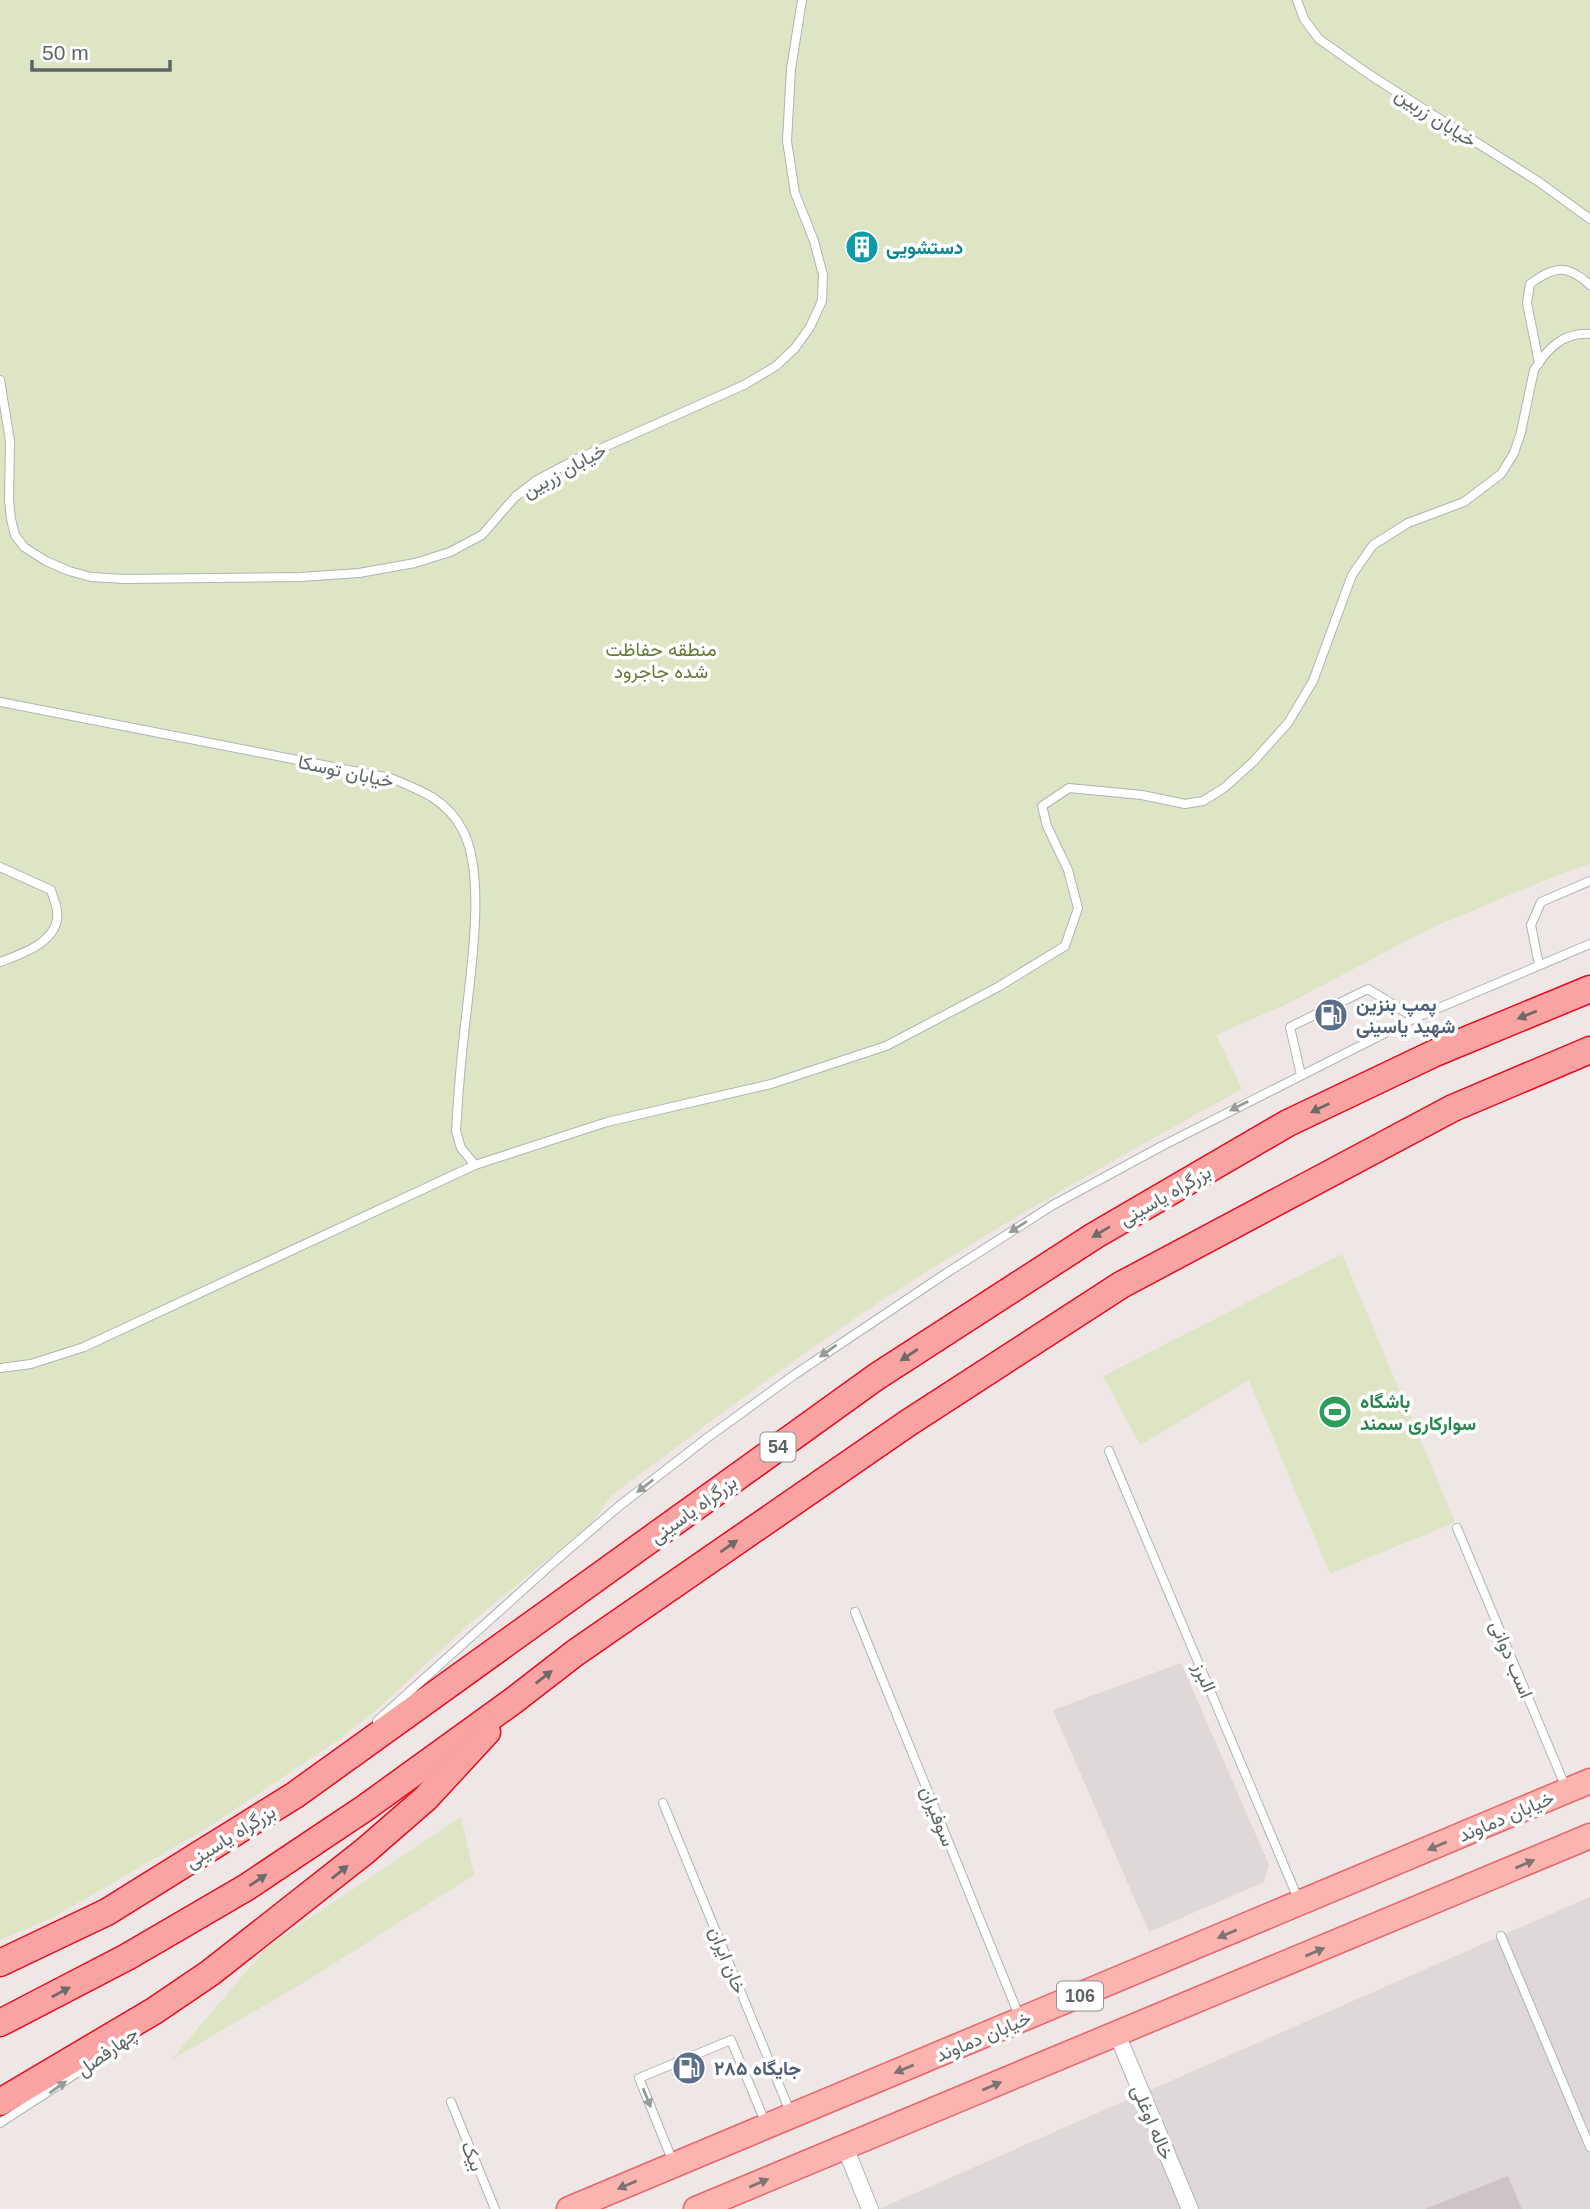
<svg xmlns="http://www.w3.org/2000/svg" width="1590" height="2209" font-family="Arial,Vazirmatn,sans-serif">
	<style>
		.industrial { fill: #ded8d8 }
		.green { fill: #dde5c4 }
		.building { fill: #ccc4c5 }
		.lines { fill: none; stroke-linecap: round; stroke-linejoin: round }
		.service-casing { stroke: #aeb5b4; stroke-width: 10 }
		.minor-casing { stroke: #aeb5b4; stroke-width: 18 }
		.primary-casing { stroke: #ea636a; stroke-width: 27 }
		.trunk-casing { stroke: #e80c1e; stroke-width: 29 }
		.service { stroke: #fff; stroke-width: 8 }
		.minor { stroke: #fff; stroke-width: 16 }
		.primary { stroke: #fbb4af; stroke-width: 24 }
		.trunk { stroke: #f9a4a2; stroke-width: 26 }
		.oneway { fill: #6d6b6a }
		.oneway2 { fill: #969b9a }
		.oneway3 { fill: #7d7573 }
		.labels { text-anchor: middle; stroke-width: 7; stroke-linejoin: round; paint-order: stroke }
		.shield { fill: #fff; stroke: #8e9392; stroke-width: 2 }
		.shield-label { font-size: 18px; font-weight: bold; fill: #5d6564 }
		.street-label { font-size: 19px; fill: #5d6564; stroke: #fff }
		.culture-label { font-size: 19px; font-weight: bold; fill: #0d838f; stroke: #fff; text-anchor: start }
		.park-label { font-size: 19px; fill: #677b37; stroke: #fff }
		.service-label { font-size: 19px; font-weight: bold; fill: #4e5e75; stroke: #fff; text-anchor: start }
		.leisure-label { font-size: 19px; font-weight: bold; fill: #27864d; stroke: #fff; text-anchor: start }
	</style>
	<rect width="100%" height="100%" fill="#efe6e6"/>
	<!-- industrial -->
	<g class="industrial">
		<polygon points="1181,1663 1269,1865 1264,1882 1149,1932 1053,1710"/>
		<polygon points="1590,1897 1590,2209 879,2209 1501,1936"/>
	</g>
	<!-- green -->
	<g class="green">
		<path d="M0,0H1590V864L1565,872L1431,928L1289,1003L1216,1035L1242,1089C1124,1154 1007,1220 893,1293C797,1356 705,1426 612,1495L592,1523L469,1624L375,1711L340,1739L207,1828L52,1918L0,1940Z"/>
		<polygon points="1342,1254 1455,1522 1330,1574 1249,1380 1140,1445 1103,1376"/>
		<polygon points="461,1817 474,1875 311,1978 171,2060 267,1947"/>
	</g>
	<!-- building -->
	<g class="building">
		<polygon points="870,231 874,259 854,262 850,234"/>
		<polygon points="1508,2176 1522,2209 1425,2209"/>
	</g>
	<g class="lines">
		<defs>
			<g id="service">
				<polyline points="1297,0 1304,19 1319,39 1370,75 1539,182 1590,219"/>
				<path d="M1539,363L1527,303L1530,284C1554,266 1567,264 1590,285"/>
				<polyline points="0,380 10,441 9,500 11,519 15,535 24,547 46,561 69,571 91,577 125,579 300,577 359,573 415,563 450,552 482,535 515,497 537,480 573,461 744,385 776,366 795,348 810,327 822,301 823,275 814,241 795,193 787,141 791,69 802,0"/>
				<path d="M0,702L390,778C420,790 446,799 462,829C488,875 469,982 464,1035C460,1067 458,1099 456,1131L461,1148L475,1165"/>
				<path d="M0,867L51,890C53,897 56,904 57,911C61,941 22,954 0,962"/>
				<polyline points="1539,965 1531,925 1541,902 1590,881"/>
				<polyline points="1301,1075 1290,1027 1368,989 1415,1018"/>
				<path d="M0,1368L31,1364L84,1347L475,1165L607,1122L771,1084L886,1046L998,987L1065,946L1078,908L1068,870L1047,826L1042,806L1069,788L1142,795L1185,804L1203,801L1224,788L1253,762L1288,723L1313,681L1352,575L1373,545L1408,523L1464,502L1501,474L1514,453L1521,432L1534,370C1547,349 1563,332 1590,334"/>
				<polyline points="1109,1451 1299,1901"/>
				<polyline points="1457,1528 1566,1788"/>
				<polyline points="855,1612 1020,2018"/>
				<polyline points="377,1721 554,1562 618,1507 707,1438 794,1375 942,1276 1053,1205 1162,1146 1415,1018 1590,944"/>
				<polyline points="663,1803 791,2114"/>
				<polyline points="1501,1936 1590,2147"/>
				<polyline points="451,2102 495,2209"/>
				<polyline points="0,2123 100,2058"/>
				<polyline points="673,2162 639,2078 731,2040 766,2124"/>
			</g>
			<g id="minor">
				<polyline points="1117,2034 1190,2209"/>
				<polyline points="845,2147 870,2209"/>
			</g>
			<g id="primary">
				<polyline points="569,2209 1590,1781"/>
				<polyline points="696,2209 1590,1836"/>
			</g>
			<g id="trunk">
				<polyline points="0,1963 107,1912 295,1795 876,1377 1094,1236 1288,1123 1435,1053 1590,989"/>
				<polyline points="0,2023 127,1957 247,1887 365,1808 513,1701 575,1653 908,1423 1121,1285 1453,1108 1590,1050"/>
				<polyline points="0,2102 154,2011 210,1973 365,1851 426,1798 487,1732"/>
			</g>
		</defs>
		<!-- service casing -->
		<use href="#service" class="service-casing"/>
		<!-- minor casing -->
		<use href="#minor" class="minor-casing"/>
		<!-- primary casing -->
		<use href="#primary" class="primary-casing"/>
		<!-- trunk casing -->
		<use href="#trunk" class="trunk-casing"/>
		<!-- service -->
		<use href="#service" class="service"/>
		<!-- minor -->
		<use href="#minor" class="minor"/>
		<!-- primary -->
		<use href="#primary" class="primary"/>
		<!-- trunk -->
		<use href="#trunk" class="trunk"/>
	</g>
	<!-- one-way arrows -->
	<defs><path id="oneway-solid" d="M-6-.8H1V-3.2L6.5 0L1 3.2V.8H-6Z" transform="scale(1.75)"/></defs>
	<g class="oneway">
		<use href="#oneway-solid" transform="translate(1527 1015) rotate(158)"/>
		<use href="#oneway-solid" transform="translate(1320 1108) rotate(154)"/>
		<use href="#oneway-solid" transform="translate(1101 1232) rotate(149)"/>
		<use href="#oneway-solid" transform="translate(909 1355) rotate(147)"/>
		<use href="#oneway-solid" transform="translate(729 1546) rotate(-35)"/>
		<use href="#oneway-solid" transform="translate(544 1677) rotate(-38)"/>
		<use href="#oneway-solid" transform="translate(340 1872) rotate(-39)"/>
		<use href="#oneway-solid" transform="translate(258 1880) rotate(-34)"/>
		<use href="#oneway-solid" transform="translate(61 1992) rotate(-28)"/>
	</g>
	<g class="oneway2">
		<use href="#oneway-solid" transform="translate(1239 1106) rotate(153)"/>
		<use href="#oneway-solid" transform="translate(1018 1227) rotate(148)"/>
		<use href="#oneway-solid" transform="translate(828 1351) rotate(145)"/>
		<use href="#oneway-solid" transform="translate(645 1486) rotate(142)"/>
		<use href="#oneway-solid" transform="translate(58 2087) rotate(-35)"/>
		<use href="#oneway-solid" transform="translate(647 2098) rotate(68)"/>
	</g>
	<g class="oneway3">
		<use href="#oneway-solid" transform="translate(1437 1846) rotate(157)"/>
		<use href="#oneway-solid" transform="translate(1525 1864) rotate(-23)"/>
		<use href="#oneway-solid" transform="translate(1227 1934) rotate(157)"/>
		<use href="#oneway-solid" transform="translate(1315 1952) rotate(-23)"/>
		<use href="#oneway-solid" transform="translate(904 2069) rotate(157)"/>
		<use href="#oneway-solid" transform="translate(992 2086) rotate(-23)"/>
		<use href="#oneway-solid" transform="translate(759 2183) rotate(-23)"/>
		<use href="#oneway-solid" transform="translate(627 2185) rotate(157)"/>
	</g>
	<!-- icons -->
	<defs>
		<symbol id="building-disc" viewBox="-11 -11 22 22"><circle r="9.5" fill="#0f9aa8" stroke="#fff"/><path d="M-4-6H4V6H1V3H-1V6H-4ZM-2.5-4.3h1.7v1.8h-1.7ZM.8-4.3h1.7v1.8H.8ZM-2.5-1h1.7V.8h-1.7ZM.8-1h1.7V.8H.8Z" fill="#fff"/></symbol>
		<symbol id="fuel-disc" viewBox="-11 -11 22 22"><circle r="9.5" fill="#5c6f8a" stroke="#fff"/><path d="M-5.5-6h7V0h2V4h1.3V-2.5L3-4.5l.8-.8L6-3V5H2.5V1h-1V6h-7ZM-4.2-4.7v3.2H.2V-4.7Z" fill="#fff"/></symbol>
		<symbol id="stadium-disc" viewBox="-11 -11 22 22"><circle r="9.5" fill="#2e9e5b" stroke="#fff"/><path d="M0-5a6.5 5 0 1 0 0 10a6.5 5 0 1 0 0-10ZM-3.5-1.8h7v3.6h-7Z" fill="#fff"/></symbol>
	</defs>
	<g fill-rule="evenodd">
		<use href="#building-disc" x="843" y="228" width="38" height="38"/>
		<use href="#fuel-disc" x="1312" y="996" width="38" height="38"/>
		<use href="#stadium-disc" x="1316" y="1393" width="38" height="38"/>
		<use href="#fuel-disc" x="670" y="2049" width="38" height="38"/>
	</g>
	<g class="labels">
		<!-- shield labels -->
		<g class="shield">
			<rect x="760.5" y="1432.5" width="35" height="29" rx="5"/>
			<rect x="1057" y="1981.5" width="46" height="29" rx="5"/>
		</g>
		<g class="shield-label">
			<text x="778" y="1453">54</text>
			<text x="1080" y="2002">106</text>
		</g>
		<!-- street labels -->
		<g class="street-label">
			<text transform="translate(1436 117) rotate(33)" y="7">خیابان زربین</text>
			<text transform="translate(564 470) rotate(-29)" y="7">خیابان زربین</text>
			<text transform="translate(346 771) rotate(12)" y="7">خیابان توسکا</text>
			<text transform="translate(1165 1195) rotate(-30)" y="7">بزرگراه یاسینی</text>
			<text transform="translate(693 1509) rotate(-36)" y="7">بزرگراه یاسینی</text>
			<text transform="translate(1512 1659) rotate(67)" y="7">اسب دوانی</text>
			<text transform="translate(1205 1677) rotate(67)" y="7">البرز</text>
			<text transform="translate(938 1816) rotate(68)" y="7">سوفیران</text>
			<text transform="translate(1506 1816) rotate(-23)" y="7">خیابان دماوند</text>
			<text transform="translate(230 1836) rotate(-32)" y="7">بزرگراه یاسینی</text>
			<text transform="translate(728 1960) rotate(68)" y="7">خان ایران</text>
			<text transform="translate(983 2036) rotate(-23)" y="7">خیابان دماوند</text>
			<text transform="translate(107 2051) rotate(-36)" y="7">چهارفصل</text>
			<text transform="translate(1153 2122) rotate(67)" y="7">خاله اوغلی</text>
			<text transform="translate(473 2156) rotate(68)" y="7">بیک</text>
		</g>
		<!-- culture labels -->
		<g class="culture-label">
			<text x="886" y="254">دستشویی</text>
		</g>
		<!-- park labels -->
		<g class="park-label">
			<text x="661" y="656">منطقه حفاظت<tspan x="661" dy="22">شده جاجرود</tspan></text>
		</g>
		<!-- service labels -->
		<g class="service-label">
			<text x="1356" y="1011">پمپ بنزین<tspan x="1356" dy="22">شهید یاسینی</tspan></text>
			<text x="714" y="2075">جایگاه ۲۸۵</text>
		</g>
		<!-- leisure labels -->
		<g class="leisure-label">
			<text x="1360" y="1408">باشگاه<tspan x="1360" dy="22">سوارکاری سمند</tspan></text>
		</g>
	</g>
	<!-- scale -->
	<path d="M32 60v10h138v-10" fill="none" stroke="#5d6564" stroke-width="3.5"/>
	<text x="42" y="60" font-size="21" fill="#5d6564" stroke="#ffffff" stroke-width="5" paint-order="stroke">50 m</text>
</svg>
